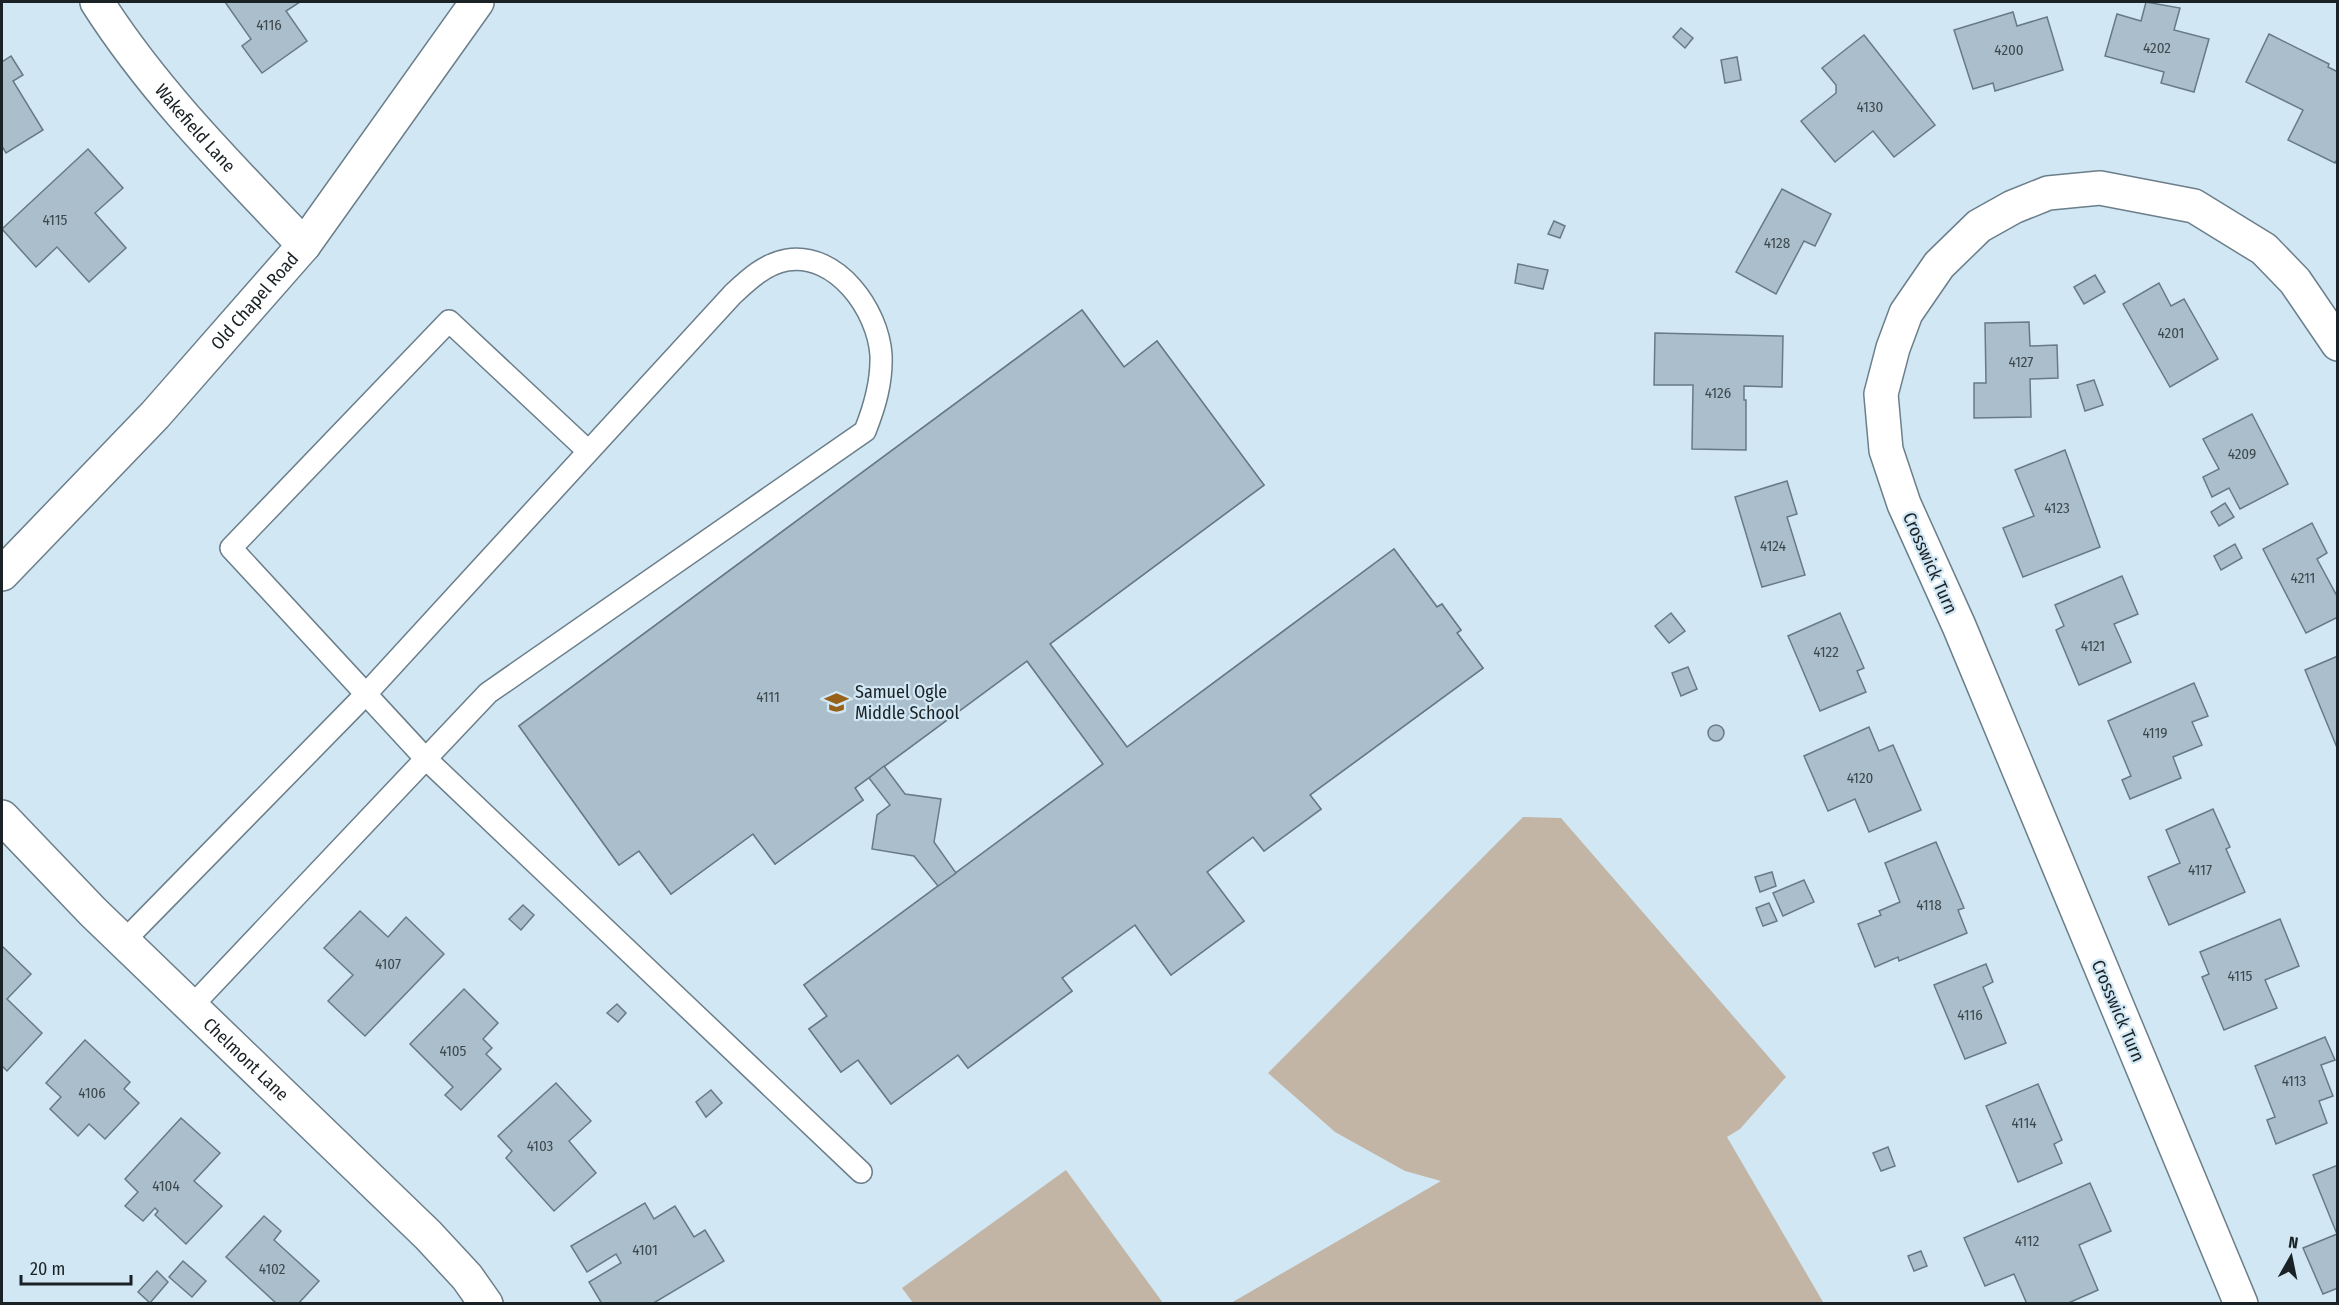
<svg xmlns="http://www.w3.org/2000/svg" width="2339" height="1305" font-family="'Fira Sans Condensed',sans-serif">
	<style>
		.green { fill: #c3b5a5 }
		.building { fill: #aabfcb; stroke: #677b86; stroke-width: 1.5; fill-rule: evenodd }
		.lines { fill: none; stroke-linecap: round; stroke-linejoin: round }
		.lane-casing { stroke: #6b7e8a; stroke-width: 24 }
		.street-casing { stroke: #6b7e8a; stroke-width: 36 }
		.secondary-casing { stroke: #6b7e8a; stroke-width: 36 }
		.lane { stroke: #fff; stroke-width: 21 }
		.street { stroke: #fff; stroke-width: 33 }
		.secondary { stroke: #fff; stroke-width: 33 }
		.labels { text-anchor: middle; stroke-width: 4.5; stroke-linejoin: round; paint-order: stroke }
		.number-label { font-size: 15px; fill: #3e494f }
		.street-label { font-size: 18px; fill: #1a2226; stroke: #d1e7f4 }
		.poi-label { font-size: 18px; fill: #1a2226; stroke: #d1e7f4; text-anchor: start }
	</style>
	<rect width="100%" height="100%" fill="#d1e7f4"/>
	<!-- green -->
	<g class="green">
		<polygon points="1523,817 1561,818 1786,1077 1740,1129 1727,1137 1823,1302 1231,1303 1441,1181 1405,1171 1335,1132 1268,1073"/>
		<polygon points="1066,1170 1163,1303 913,1303 902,1288"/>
	</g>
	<!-- building -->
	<g class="building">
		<polygon points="225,2 300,2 286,11 307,41 262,73 242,46 251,39"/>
		<polygon points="2146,2 2180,8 2174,30 2209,39 2194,92 2161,83 2164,72 2105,56 2117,14 2141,21"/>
		<polygon points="2013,12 2017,26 2047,17 2063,70 1995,91 1993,83 1973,89 1954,30"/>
		<polygon points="1681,28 1693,38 1685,48 1673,37"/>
		<polygon points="2269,34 2329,64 2328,67 2338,72 2338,158 2335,163 2288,140 2303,110 2246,82"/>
		<polygon points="1864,35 1935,125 1894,157 1873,131 1835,162 1801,121 1836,93 1836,85 1822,68"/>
		<polygon points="11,56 23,75 13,81 43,130 6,153 2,146 2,62"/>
		<polygon points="1737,57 1741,80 1725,83 1721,60"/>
		<polygon points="88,149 123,188 95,213 126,248 89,282 57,247 36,267 2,229"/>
		<polygon points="1782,189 1831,214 1815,246 1804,241 1776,294 1736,272"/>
		<polygon points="1554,221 1565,226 1560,238 1548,234"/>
		<polygon points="1518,264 1548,270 1543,289 1515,283"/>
		<polygon points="2095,275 2105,292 2084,304 2074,287"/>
		<polygon points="2159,283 2171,306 2184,299 2218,359 2170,387 2123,304"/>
		<path d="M1082,310L1124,367L1157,341L1264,485L1050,644L1127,747L1394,549L1437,607L1442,604L1444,607L1461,630L1457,633L1483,668L1310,795L1321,809L1264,851L1253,837L1207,872L1244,921L1171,975L1135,925L1062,978L1072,991L968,1068L958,1055L891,1104L858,1060L841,1072L809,1029L827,1016L804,985L1103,764L1027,661L855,788L863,800L775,864L753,834L671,894L639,851L619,865L519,726ZM935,539L947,556L905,586L893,570ZM884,576L896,593L854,625L841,608ZM832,615L844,632L808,658L796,640Z"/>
		<polygon points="1082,310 1124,367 1157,341 1264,485 1050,644 1127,747 1394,549 1437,607 1442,604 1444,607 1461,630 1457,633 1483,668 1310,795 1321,809 1264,851 1253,837 1207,872 1244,921 1171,975 1135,925 1062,978 1072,991 968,1068 958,1055 891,1104 858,1060 841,1072 809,1029 827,1016 804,985 1103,764 1027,661 855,788 863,800 775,864 753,834 671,894 639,851 619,865 519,726"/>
		<polygon points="2029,322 2030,346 2057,345 2058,378 2030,379 2031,417 1974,418 1974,383 1986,383 1985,323"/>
		<polygon points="1655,333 1783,336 1782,387 1744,386 1744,400 1746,400 1746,450 1692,449 1693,385 1654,385"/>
		<polygon points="2094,380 2103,405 2085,411 2077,385"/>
		<polygon points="2252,414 2288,484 2240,509 2229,488 2212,497 2203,477 2219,469 2203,439"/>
		<polygon points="2065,450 2100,547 2023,577 2003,528 2034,516 2015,470"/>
		<polygon points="1787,481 1797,514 1787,517 1805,575 1762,587 1735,497"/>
		<polygon points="2225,503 2234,517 2219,526 2211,512"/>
		<polygon points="2312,523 2327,553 2317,559 2338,598 2338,617 2306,633 2263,549"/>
		<polygon points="2235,544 2242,558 2221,570 2214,556"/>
		<polygon points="2122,576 2138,614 2114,624 2131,662 2079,685 2056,630 2064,626 2055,605"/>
		<polygon points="1671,613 1685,631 1669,643 1655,626"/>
		<polygon points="1840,613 1864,668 1857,671 1866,692 1820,711 1788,636"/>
		<polygon points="2338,656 2338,750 2305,670"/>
		<polygon points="1688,667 1697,689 1681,696 1672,673"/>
		<polygon points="2194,683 2208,716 2192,722 2202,745 2173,757 2181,778 2130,799 2122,780 2131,776 2108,721"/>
		<circle cx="1716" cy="733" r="8"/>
		<polygon points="1869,727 1879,751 1893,745 1921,810 1869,832 1855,799 1828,811 1804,756"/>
		<polygon points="884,766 905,794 941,799 934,842 956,873 938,886 914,856 872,849 877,815 890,805 869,778"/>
		<polygon points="2213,809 2230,847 2226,849 2245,892 2169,925 2148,877 2180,863 2166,830"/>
		<polygon points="1936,842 1964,908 1958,910 1967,933 1899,961 1898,957 1875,967 1858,924 1881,915 1879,911 1900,902 1885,863"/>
		<polygon points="1772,872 1776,886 1760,892 1755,877"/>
		<polygon points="1804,880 1814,902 1783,916 1773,893"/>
		<polygon points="1769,903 1777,921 1763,926 1756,908"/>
		<polygon points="523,905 534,915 521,930 509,919"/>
		<polygon points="360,911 388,937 406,917 444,954 365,1036 328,1001 353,975 324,948"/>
		<polygon points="2280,919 2299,966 2265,980 2277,1008 2224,1030 2202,977 2209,974 2200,952"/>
		<polygon points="2,946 31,974 7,999 42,1033 7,1071 2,1066"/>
		<polygon points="1986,964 1993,982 1983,987 2006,1043 1965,1059 1934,985"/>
		<polygon points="464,989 498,1023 483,1039 492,1048 486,1054 501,1069 461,1110 445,1095 453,1087 410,1044"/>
		<polygon points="617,1004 626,1013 618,1022 607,1013"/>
		<polygon points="2325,1037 2335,1060 2321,1065 2333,1096 2319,1101 2327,1123 2276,1144 2267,1120 2275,1117 2255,1066"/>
		<polygon points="85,1040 130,1082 124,1089 139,1103 105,1139 89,1124 78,1136 50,1109 61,1097 46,1083"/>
		<polygon points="556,1083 591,1121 569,1141 596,1173 554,1211 506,1158 512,1151 498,1136"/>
		<polygon points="2038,1084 2062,1140 2054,1144 2062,1163 2018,1182 1986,1106"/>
		<polygon points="711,1090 722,1103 706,1117 696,1102"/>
		<polygon points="181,1118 220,1153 194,1181 222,1206 186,1244 155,1215 158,1211 155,1208 143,1221 125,1206 138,1192 125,1179"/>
		<polygon points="1888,1147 1895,1166 1881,1171 1873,1153"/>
		<polygon points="2338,1165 2338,1288 2323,1294 2303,1248 2337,1234 2313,1175"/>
		<polygon points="2090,1183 2111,1231 2079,1245 2098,1290 2066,1304 2027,1304 2014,1274 1985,1286 1964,1238"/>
		<polygon points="645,1203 654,1219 675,1206 694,1237 705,1230 724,1261 652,1304 602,1304 589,1282 621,1263 616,1254 587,1272 571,1246"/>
		<polygon points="264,1216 281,1231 274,1240 319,1281 298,1304 277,1304 226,1257"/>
		<polygon points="1921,1251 1927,1266 1914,1271 1908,1256"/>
		<polygon points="183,1261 206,1281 192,1297 169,1277"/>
		<polygon points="157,1271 168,1282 150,1303 138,1292"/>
	</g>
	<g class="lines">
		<defs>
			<g id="lane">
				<polyline points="588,451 449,321 231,548 425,758 861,1172"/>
				<path d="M123,942L366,694L733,294C749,279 765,264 787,260C837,252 878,310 881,355C882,382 875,406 865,431L488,693L190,1008"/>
			</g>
			<g id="street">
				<path id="s1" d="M97,2C155,93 230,167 304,245"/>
				<path id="s2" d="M2,817L93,912L428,1235L467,1277L486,1304"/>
				<polyline points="2241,1304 1959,626 1904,504 1886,450 1881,394 1893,348 1906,313 1939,265 1979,226 2013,207 2048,193 2100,188 2194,206 2264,249 2295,281 2338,344"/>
			</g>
			<g id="secondary">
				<path id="s3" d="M2,574L155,415L304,245L477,2"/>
			</g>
		</defs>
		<!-- lane casing -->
		<use href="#lane" class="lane-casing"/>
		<!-- street casing -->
		<use href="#street" class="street-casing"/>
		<!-- secondary casing -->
		<use href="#secondary" class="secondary-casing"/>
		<!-- lane -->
		<use href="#lane" class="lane"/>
		<!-- street -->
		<use href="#street" class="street"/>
		<!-- secondary -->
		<use href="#secondary" class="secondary"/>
	</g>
	<!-- icons -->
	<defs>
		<symbol id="school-bare" viewBox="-9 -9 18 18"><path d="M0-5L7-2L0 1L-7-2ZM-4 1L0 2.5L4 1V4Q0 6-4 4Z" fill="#976119" stroke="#d1e7f4" stroke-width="2.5" paint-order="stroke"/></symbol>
	</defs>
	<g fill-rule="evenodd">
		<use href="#school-bare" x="820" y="686" width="33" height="33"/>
	</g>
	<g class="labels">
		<!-- number labels -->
		<g class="number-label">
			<text x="269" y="30">4116</text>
			<text x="2157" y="53">4202</text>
			<text x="2009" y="55">4200</text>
			<text x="1870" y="112">4130</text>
			<text x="55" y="225">4115</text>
			<text x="1777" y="248">4128</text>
			<text x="2171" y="338">4201</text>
			<text x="2021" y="367">4127</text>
			<text x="1718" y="398">4126</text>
			<text x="2242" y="459">4209</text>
			<text x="2057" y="513">4123</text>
			<text x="1773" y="551">4124</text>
			<text x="2303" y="583">4211</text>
			<text x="2093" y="651">4121</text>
			<text x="1826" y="657">4122</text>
			<text x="768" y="702">4111</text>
			<text x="2155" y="738">4119</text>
			<text x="1860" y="783">4120</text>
			<text x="2200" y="875">4117</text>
			<text x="1929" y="910">4118</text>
			<text x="388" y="969">4107</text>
			<text x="2240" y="981">4115</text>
			<text x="1970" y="1020">4116</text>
			<text x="453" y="1056">4105</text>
			<text x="2294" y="1086">4113</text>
			<text x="92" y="1098">4106</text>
			<text x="2024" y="1128">4114</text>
			<text x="540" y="1151">4103</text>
			<text x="166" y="1191">4104</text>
			<text x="2027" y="1246">4112</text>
			<text x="645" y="1255">4101</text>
			<text x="272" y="1274">4102</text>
		</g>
		<!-- street labels -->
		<g class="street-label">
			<text dy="6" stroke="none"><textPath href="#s1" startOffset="160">Wakefield Lane</textPath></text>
			<text dy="6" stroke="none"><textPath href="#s3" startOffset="372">Old Chapel Road</textPath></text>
			<text transform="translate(1930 563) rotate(66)" y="6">Crosswick Turn</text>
			<text transform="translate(2118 1011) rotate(67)" y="6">Crosswick Turn</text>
			<text dy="6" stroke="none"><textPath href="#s2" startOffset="344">Chelmont Lane</textPath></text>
		</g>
		<!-- poi labels -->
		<g class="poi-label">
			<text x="855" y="698">Samuel Ogle<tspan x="855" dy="21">Middle School</tspan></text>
		</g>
	</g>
	<!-- border -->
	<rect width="2339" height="1305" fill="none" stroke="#1a2226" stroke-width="6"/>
	<!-- north arrow -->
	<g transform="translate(2291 1257) rotate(9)" stroke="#d1e7f4" stroke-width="4.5" paint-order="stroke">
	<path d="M0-4.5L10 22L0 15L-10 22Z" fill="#1a2226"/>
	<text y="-9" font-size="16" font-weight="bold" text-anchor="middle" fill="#1a2226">N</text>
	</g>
	<!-- scale -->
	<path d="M21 1275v9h110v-9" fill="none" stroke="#1a2226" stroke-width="3"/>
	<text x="30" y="1275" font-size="18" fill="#1a2226" stroke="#d1e7f4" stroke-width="4.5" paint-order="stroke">20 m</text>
</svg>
